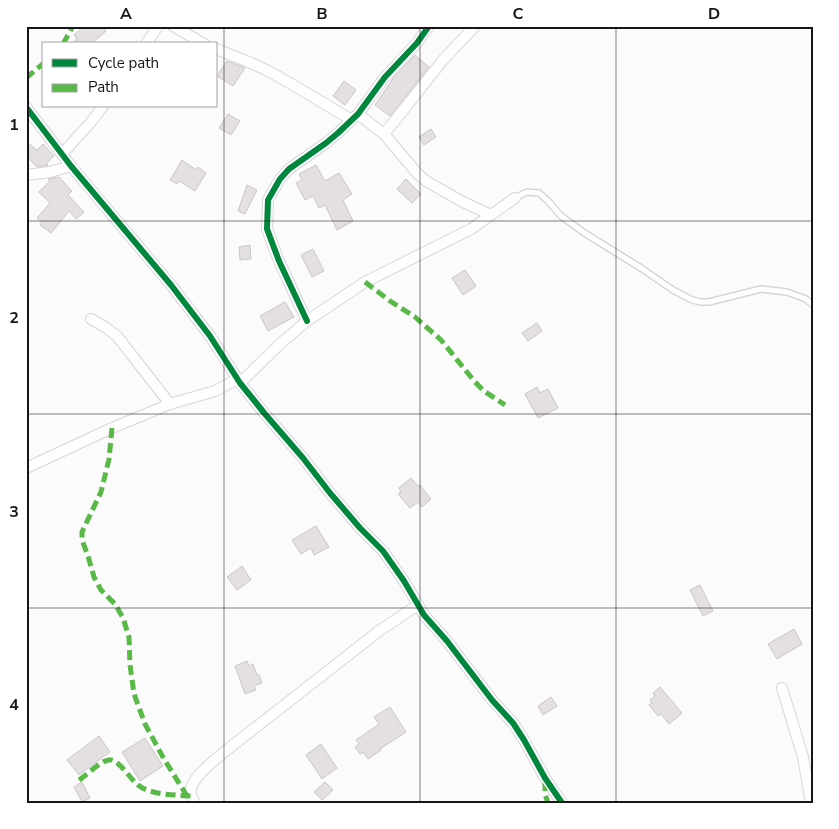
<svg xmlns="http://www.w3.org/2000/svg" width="839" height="829" font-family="'Nunito Sans',sans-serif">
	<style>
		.building { fill: #e4e0e2; stroke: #cac6c8 }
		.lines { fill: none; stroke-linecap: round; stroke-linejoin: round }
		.lane-casing { stroke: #d7d5d8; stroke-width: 8 }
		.street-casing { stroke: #d7d5d8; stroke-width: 12 }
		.lane { stroke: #fffeff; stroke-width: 5 }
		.street { stroke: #fffeff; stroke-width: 10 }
		.quiet { stroke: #58b947; stroke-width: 5; stroke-dasharray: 10 5; stroke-linecap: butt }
		.cycleway-casing { stroke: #fff; stroke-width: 9 }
		.cycleway { stroke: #00873e; stroke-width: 6 }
		.grid { fill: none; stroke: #17141a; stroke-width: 1; stroke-opacity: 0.55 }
		.neatline { fill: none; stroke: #17141a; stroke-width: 2 }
		.grid-label { font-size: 16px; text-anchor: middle; font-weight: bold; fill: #17141a }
	</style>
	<rect width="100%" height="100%" fill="#fcfbfc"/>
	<!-- building -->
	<g class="building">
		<polygon points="84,26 102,26 106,31 91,44 71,44 77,39 74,35"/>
		<polygon points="415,55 429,67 390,116 375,105 394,77"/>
		<polygon points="227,61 245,68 233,86 217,76"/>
		<polygon points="344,81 356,90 345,105 333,96"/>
		<polygon points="228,114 240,121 231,135 219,128"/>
		<polygon points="431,129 436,137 424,145 419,137"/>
		<polygon points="26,142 37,150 43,144 54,156 46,164 48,165 37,167 26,156"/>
		<polygon points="182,160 196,170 198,167 206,173 195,191 179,181 177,184 170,180"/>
		<polygon points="316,165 325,181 339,173 352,194 343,200 353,221 337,230 325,205 319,208 313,196 305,200 296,183 302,180 299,174"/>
		<polygon points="59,177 72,191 68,195 84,212 76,219 69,211 51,233 40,225 42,222 37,218 50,203 39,192 50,181 48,179"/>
		<polygon points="406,179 421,194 412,203 397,189"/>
		<polygon points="247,185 257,190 245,214 238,211"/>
		<polygon points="250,245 251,259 240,260 239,247"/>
		<polygon points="313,249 324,271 312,277 301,255"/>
		<polygon points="465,270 476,286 463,295 452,278"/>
		<polygon points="285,302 294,317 268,331 260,316"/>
		<polygon points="537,323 542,331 528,341 522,333"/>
		<polygon points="537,387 540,393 548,389 558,408 538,418 525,394"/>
		<polygon points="411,478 418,486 420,485 431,499 422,507 418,502 410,508 398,494 401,492 399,488"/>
		<polygon points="316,526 329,547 314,555 311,548 301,554 292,540"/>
		<polygon points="242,566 251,580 237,590 227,577"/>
		<polygon points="700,585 713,611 703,616 690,590"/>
		<polygon points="794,629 802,644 777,659 768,644"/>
		<polygon points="247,661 249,666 253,664 257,675 259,675 262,683 254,686 256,690 245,694 235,666"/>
		<polygon points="660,687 682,713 669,724 661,714 658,716 649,705 652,703 650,700 655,696 653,693"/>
		<polygon points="551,697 557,706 543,715 538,706"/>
		<polygon points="390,707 406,732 380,749 381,750 368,759 363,752 360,754 355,747 359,744 356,740 379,724 374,717"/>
		<polygon points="99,736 110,752 79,775 67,760"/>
		<polygon points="145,738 163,766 140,781 122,752"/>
		<polygon points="321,744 337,768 322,779 306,755"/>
		<polygon points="82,782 90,798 82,802 74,787"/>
		<polygon points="325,782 333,790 322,800 314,792"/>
	</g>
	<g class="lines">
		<defs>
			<polyline id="lane" points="515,198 527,192 539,193 548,201 561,216 586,234 641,268 673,290 690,299 700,302 709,302 761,289 787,292 806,299 813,305"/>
			<g id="street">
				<polyline points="173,26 204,44"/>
				<polyline points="146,44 158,26"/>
				<path d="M216,49C234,56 253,63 270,72C298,87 324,104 352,120"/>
				<polyline points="26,107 71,166 171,285 210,336 240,383 265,414 303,458 330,493 360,528 383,551 404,581 424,615 447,641 492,700 513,723 524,740 545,778 562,803"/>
				<polyline points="358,114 384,134 417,173 426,181 463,202 491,215"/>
				<polyline points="384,134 401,113 443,60 475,26"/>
				<polyline points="62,154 91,122 103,106"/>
				<polyline points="26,175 50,172 71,166"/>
				<polyline points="91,319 105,327 117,336 170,404"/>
				<polyline points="307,321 279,261 267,229 268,200 280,179 289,169 326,143 338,133 358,114 385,77 417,43 429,26"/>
				<polyline points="240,383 281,343 307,321 365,282 471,229 515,198"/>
				<polyline points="26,468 112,428 170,404 215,391 238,379"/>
				<polyline points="782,688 803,757 811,803"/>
				<path d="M195,803C194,800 192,798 191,796C187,780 213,762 223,753L379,631L418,605"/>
			</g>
		</defs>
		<!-- lane casing -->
		<use href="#lane" class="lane-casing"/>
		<!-- street casing -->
		<use href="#street" class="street-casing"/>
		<!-- lane -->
		<use href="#lane" class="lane"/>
		<!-- street -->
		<use href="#street" class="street"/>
		<!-- quiet -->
		<g class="quiet">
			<polyline points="63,44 73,26"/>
			<polyline points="26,78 44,63"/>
			<polyline points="365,282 390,301 415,317 441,340 475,382 484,391 505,405"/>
			<polyline points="112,428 109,459 101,492 82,532 82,540 88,556 94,577 101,590 115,604 123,618 129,637 130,665 134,694 145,724 164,759 187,796"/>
			<path d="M79,780C87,775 100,761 109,760C118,758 130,779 138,785C150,795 176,795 191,796"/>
			<polyline points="545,781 545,794 548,803"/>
		</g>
		<defs>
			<g id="cycleway">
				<polyline points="26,107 71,166 171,285 210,336 240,383 265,414 303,458 330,493 360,528 383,551 404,581 424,615 447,641 492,700 513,723 524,740 545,778 562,803"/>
				<polyline points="307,321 279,261 267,229 268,200 280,179 289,169 326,143 338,133 358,114 385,77 417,43 429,26"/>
			</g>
		</defs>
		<!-- cycleway casing -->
		<use href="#cycleway" class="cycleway-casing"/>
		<!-- cycleway -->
		<use href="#cycleway" class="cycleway"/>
	</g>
	<!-- grid -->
	<path class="grid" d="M224,26V803M420,26V803M616,26V803M26,221H813M26,414H813M26,608H813"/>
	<!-- border -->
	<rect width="839" height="829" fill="none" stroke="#ffffff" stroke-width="55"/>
	<!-- legend -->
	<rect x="42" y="42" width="175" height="65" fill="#ffffff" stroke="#a2a1a3"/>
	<rect x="52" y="59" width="25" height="8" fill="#00873e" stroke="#a2a1a3"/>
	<text x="88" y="68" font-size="15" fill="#17141a">Cycle path</text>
	<rect x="52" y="84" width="25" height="8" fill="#58b947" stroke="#a2a1a3"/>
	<text x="88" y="92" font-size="15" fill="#17141a">Path</text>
	<rect x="28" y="28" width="784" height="774" class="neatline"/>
	<g class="grid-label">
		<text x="126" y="19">A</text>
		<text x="322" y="19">B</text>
		<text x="518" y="19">C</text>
		<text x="714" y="19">D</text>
		<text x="14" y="130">1</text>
		<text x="14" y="323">2</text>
		<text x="14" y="517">3</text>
		<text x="14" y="710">4</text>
	</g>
</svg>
